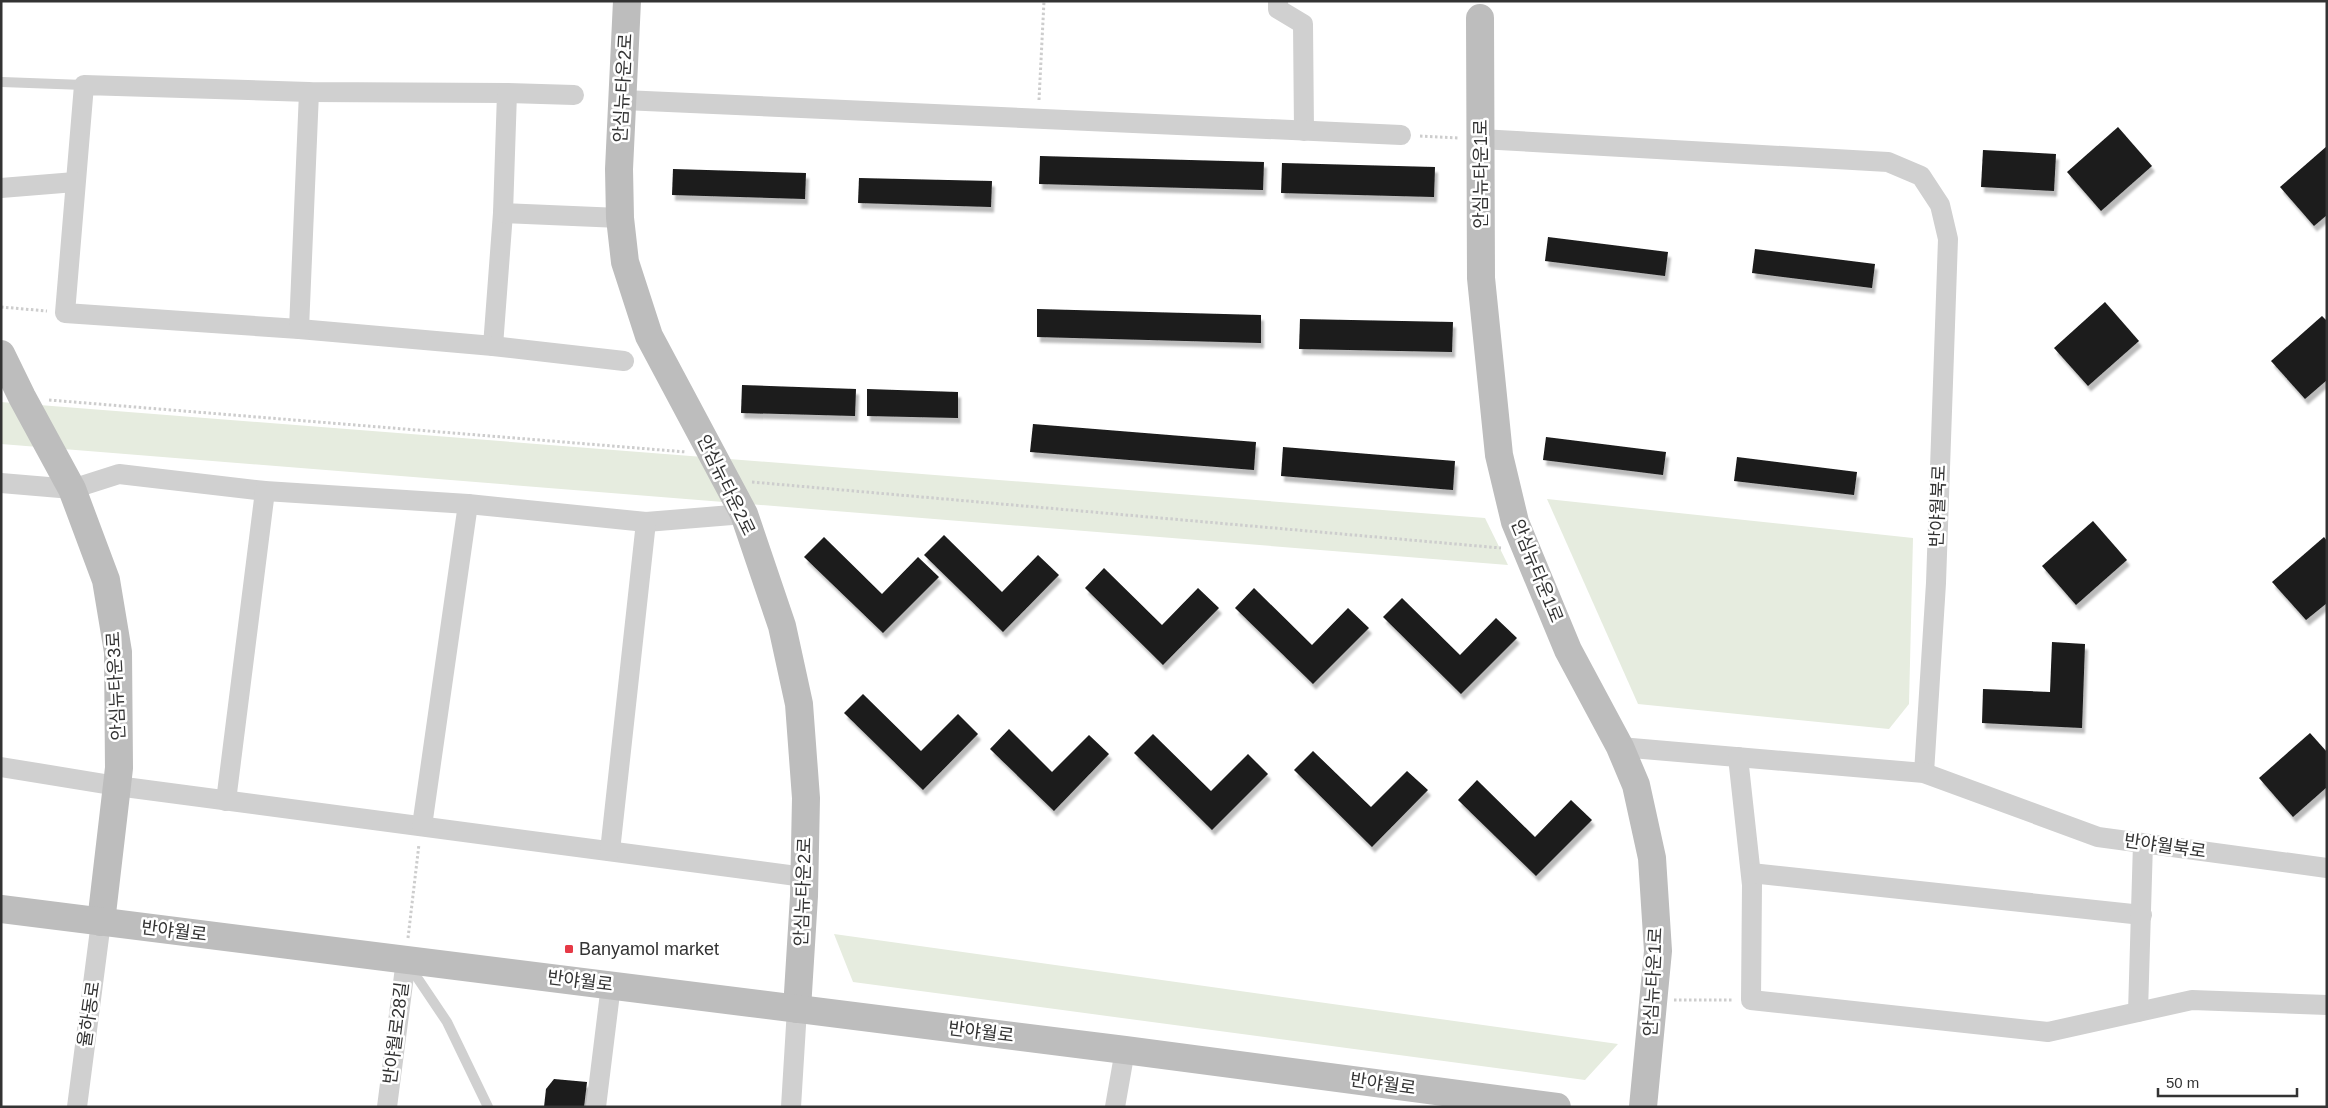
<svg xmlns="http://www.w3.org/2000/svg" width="2328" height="1108" font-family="Helvetica,'Noto Sans KR',sans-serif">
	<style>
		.green { fill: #e6ecdf }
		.building { fill: #1a1a1a; filter: url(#shadow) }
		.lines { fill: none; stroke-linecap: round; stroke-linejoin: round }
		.path { stroke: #cdcdcd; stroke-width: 3; stroke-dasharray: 2.5 2.5; stroke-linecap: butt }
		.lane { stroke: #d0d0d0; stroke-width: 10 }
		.street { stroke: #d0d0d0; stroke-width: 20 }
		.secondary { stroke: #bdbdbd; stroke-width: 28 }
		.poi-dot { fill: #e63946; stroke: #fff; stroke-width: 2 }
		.labels { text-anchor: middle; stroke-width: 5; stroke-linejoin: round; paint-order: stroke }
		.street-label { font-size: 18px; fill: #333; stroke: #fff }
		.poi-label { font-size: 18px; fill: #333; stroke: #fff; text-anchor: start }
	</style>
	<defs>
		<filter id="shadow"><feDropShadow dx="3" dy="5.5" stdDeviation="1" flood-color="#0004"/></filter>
	</defs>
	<rect width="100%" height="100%" fill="#fff"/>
	<!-- green -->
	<g class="green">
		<polygon points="1,402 1485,518 1508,565 1,444"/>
		<polygon points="1547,499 1913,538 1909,704 1889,729 1638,704"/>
		<polygon points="834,934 1618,1044 1585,1080 853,982"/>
	</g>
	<!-- building -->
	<g class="building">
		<polygon points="2118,127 2152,166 2101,211 2067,172"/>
		<polygon points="2327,146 2327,215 2314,226 2280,187"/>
		<polygon points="1983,150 2056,154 2054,191 1981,187"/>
		<polygon points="1040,156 1264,162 1263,190 1039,184"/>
		<polygon points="1282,163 1435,167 1434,197 1281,193"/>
		<polygon points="673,169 806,173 805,199 672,195"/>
		<polygon points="859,178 992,181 991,207 858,203"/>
		<polygon points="1548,237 1668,252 1665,276 1545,261"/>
		<polygon points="1755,249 1875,264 1872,288 1752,273"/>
		<polygon points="2105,302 2139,341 2088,386 2054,348"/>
		<polygon points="1037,309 1261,315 1261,343 1037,337"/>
		<polygon points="2322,316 2327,321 2327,380 2305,399 2271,361"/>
		<polygon points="1300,319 1453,322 1452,352 1299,349"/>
		<polygon points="742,385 856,389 855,416 741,413"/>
		<polygon points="867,389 958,392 958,418 867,416"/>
		<polygon points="1033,424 1256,442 1254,470 1030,452"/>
		<polygon points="1546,437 1666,452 1663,475 1543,460"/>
		<polygon points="1283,447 1455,461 1453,490 1281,476"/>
		<polygon points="1737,457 1857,472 1854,495 1734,481"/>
		<polygon points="2093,521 2127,560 2076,605 2042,566"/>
		<polygon points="944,535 1002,592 1038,555 1059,575 1003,632 924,555"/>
		<polygon points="824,537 882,594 918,557 939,577 883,633 804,557"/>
		<polygon points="2324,537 2327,541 2327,603 2306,620 2272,582"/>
		<polygon points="1104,568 1162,625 1198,588 1219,608 1163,665 1085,588"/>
		<polygon points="1254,588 1312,645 1348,608 1369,628 1313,684 1235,608"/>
		<polygon points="1402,598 1460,655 1496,618 1517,638 1461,694 1383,617"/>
		<polygon points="2052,642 2085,644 2082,728 1982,723 1983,689 2050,692"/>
		<polygon points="863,694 921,751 958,714 978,734 923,790 844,713"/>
		<polygon points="1009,729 1052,772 1089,735 1109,754 1054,811 990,749"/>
		<polygon points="2310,733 2327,752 2327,787 2293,817 2259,778"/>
		<polygon points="1153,734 1211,791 1248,754 1268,774 1212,830 1134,753"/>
		<polygon points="1313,751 1371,807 1407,771 1428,790 1372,847 1294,770"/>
		<polygon points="1477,780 1535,837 1571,800 1592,820 1536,876 1458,800"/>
		<polygon points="554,1079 587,1082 584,1107 544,1107 546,1089"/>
	</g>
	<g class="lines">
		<!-- path -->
		<g class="path">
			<polyline points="1039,100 1044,1"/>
			<polyline points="1420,136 1458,138"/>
			<polyline points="1,307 47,311"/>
			<polyline points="49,400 686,452"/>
			<polyline points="752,482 1501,548"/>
			<polyline points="408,938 419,844"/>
			<polyline points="1674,1000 1733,1000"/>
		</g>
		<!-- lane -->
		<g class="lane">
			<polyline points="2,82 84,85"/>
			<polyline points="408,964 447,1022 488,1107"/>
		</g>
		<!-- street -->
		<g class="street">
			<polyline points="1278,1 1278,9 1303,24 1304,131"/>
			<polygon points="84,85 309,92 507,93 503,213 493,346 299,329 65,313"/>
			<polyline points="507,93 574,95"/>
			<polyline points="623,100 1401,135"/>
			<polyline points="1480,139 1888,162 1921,176 1940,205 1948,239 1936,583 1924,773"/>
			<polyline points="1,188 75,182"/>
			<polyline points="503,213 620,218"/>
			<polyline points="299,329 309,92"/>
			<polyline points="493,346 624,361"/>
			<polyline points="1,483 72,489 119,474 265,491 468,504 646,522 744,514"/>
			<polyline points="1620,747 1924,773 2098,837 2327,868"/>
			<polyline points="1738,757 1752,885 1751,1000 2048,1032 2192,1000 2327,1005"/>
			<polyline points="1,767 117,786 804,877"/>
			<polyline points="226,801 265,491"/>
			<polyline points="422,826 468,504"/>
			<polyline points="610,851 646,522"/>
			<polyline points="1751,873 2142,915"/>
			<polyline points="2138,1012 2143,843"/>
			<polyline points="77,1107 101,922"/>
			<polyline points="387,1107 406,960"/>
			<polyline points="596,1107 611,985"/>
			<polyline points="791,1107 797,1009"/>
			<polyline points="1115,1107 1125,1050"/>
		</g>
		<!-- secondary -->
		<g class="secondary">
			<polyline points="627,1 619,169 620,218 625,262 649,336 744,514 782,626 799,704 806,798 804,896 797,1009"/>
			<polyline points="1480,18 1481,278 1499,455 1515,522 1568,650 1620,747 1636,785 1652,858 1658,951 1643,1107"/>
			<polyline points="1,354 22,397 72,489 106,580 118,652 119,768 101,922"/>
			<polyline points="1,909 1125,1050 1557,1107"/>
		</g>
	</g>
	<!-- markers -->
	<rect class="poi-dot" x="564" y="944" width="10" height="10" rx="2.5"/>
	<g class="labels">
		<!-- street labels -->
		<g class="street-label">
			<text transform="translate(623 88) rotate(-87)" y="6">안심뉴타운2로</text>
			<text transform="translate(1481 174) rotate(-90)" y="6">안심뉴타운1로</text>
			<text transform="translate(726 485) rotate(64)" y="6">안심뉴타운2로</text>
			<text transform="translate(1938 506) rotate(-88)" y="6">반야월북로</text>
			<text transform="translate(1537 571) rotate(68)" y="6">안심뉴타운1로</text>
			<text transform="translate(116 686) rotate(-93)" y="6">안심뉴타운3로</text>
			<text transform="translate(2165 846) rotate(8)" y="6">반야월북로</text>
			<text transform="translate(803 892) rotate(-88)" y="6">안심뉴타운2로</text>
			<text transform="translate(174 931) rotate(7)" y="6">반야월로</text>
			<text transform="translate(580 981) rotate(7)" y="6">반야월로</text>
			<text transform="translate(1653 982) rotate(-87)" y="6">안심뉴타운1로</text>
			<text transform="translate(89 1014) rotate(-82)" y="6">율하동로</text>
			<text transform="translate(981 1032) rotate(7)" y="6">반야월로</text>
			<text transform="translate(396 1033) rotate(-83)" y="6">반야월로28길</text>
			<text transform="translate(1383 1084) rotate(8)" y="6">반야월로</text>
		</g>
		<!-- poi labels -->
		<g class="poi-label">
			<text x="579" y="955">Banyamol market</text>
		</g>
	</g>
	<!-- border -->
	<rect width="2328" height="1108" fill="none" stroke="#333333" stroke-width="5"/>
	<!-- scale -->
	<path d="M2158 1088v8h139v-8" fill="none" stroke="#333333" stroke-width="2.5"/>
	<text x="2166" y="1088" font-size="15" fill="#333333" stroke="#ffffff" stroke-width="4" paint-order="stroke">50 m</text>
</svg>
